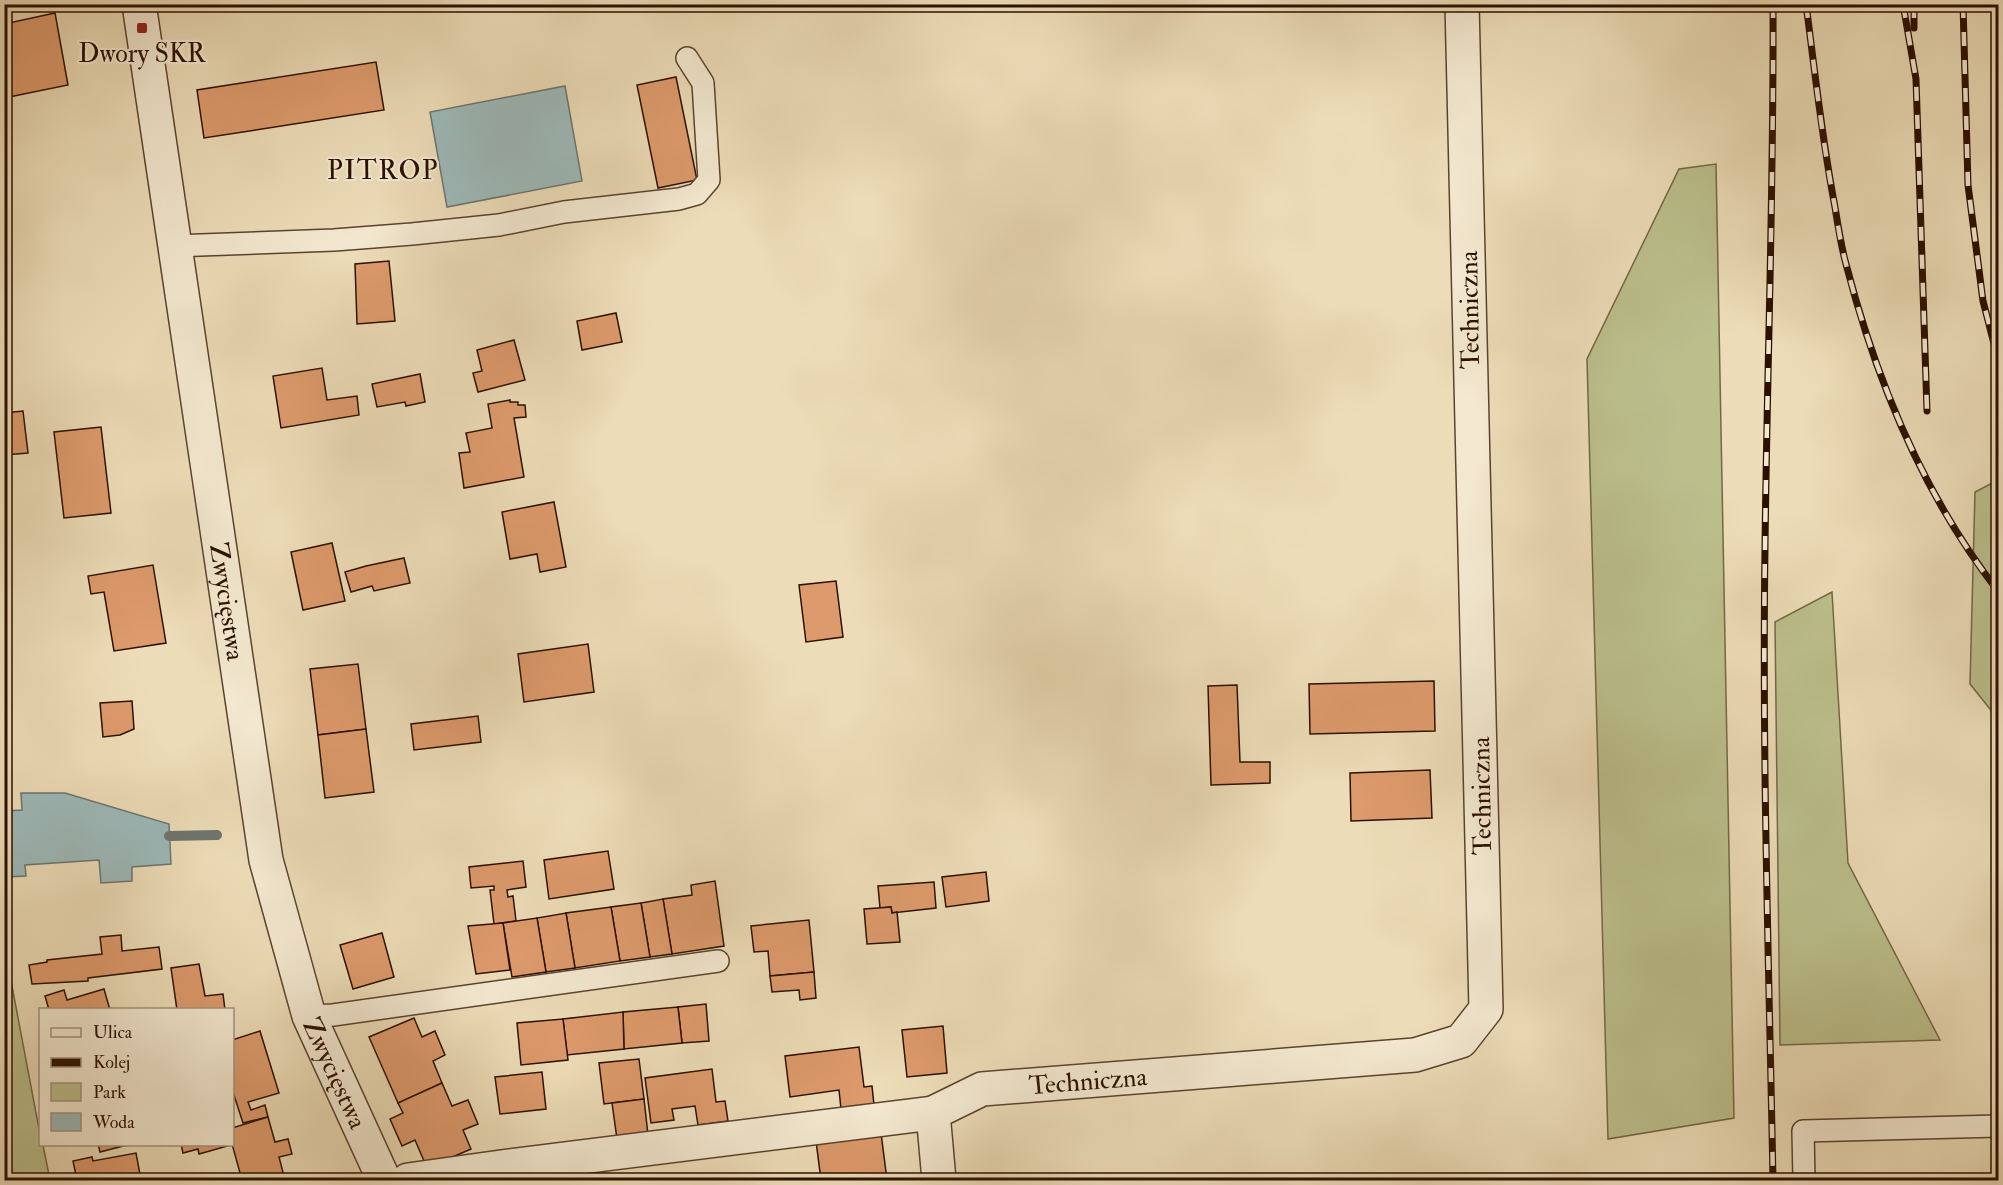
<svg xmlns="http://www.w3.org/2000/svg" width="2003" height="1185" font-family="'IM FELL Double Pica',serif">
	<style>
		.green { fill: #bbbf8c; stroke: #736846; stroke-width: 1.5 }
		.water { fill: #9db9b9; stroke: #6f756f; stroke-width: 1.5 }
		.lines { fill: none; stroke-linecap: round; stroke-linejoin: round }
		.stream { stroke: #6f756f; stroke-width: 10 }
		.building { fill: #dd9a6c; stroke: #2b1000; stroke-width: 1.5 }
		.service-casing { stroke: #5b432e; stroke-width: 24 }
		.minor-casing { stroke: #5b432e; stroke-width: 36 }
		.tertiary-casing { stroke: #5b432e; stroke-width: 36 }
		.service { stroke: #f3e8d0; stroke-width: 21 }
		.minor { stroke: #f3e8d0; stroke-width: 33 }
		.tertiary { stroke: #f3e8d0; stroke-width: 33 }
		.rail-casing { stroke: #2b1000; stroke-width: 7 }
		.rail { stroke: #f3e8d0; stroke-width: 4.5; stroke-dasharray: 14; stroke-linecap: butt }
		.poi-dot { fill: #8f2418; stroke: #f3e8d0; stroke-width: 2 }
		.labels { text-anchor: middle; stroke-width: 4.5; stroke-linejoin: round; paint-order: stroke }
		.poi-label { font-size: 26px; fill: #2b1000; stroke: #f3e8d0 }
		.street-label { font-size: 26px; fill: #2b1000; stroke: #f3e8d0 }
		.neighbourhood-label { font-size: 27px; letter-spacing: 1.5px; fill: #2b1000; stroke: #f3e8d0 }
	</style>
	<rect width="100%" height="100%" fill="#ecdcb7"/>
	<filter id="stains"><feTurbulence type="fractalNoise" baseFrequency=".00333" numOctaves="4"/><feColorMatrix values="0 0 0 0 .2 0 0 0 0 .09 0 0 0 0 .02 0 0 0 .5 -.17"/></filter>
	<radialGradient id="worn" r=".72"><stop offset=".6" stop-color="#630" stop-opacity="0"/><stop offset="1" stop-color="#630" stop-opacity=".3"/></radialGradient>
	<!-- green -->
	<g class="green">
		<polygon points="1716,164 1734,1118 1608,1139 1587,359 1679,169"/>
		<polygon points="1998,480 1998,719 1970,684 1975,492"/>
		<polygon points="1832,592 1848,863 1940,1040 1780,1045 1775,622"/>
		<polygon points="5,949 40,1134 40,1144 43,1145 50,1180 5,1180"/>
	</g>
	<!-- water -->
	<g class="water">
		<polygon points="565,86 582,181 447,207 430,112"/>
		<polygon points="21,793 65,793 169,824 171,864 132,867 132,881 101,883 99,860 25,865 26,876 5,877 5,811 22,810"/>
	</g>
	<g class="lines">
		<!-- stream -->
		<polyline class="stream" points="169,836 217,835"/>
	</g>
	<!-- building -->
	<g class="building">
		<polygon points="55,13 68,85 4,98 4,24"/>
		<polygon points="376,62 384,110 204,138 197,90"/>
		<polygon points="676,77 697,180 658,188 637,85"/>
		<polygon points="389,261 395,321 357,324 355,264"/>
		<polygon points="616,313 622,342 582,350 577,321"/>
		<polygon points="514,340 525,380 478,392 473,373 482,371 477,350"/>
		<polygon points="322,368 327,400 357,396 359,415 281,428 273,376"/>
		<polygon points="420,374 425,402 406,406 405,402 377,407 372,384"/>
		<polygon points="510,400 510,402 518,402 518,405 525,405 526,417 514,418 524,477 464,488 459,453 470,452 466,433 492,428 488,404"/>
		<polygon points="23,411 28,453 4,455 4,413"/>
		<polygon points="101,427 111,513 64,518 54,432"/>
		<polygon points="554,502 566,567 540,572 537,554 510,559 502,512"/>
		<polygon points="332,543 345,601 303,610 291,552"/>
		<polygon points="404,558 410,583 374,591 372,586 351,592 345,572 366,566"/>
		<polygon points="153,565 166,643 114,651 104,592 91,594 88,576"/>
		<polygon points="836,581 843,637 806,642 799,585"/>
		<polygon points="588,644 594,692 524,702 518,654"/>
		<polygon points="358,664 366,729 318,735 310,669"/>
		<polygon points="1434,681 1435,731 1310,734 1309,684"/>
		<polygon points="1237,685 1240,762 1270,762 1270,783 1211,785 1208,686"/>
		<polygon points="132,701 134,729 120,735 103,737 100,703"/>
		<polygon points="478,716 481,742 414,750 411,724"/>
		<polygon points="366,729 374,792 325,798 318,735"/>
		<polygon points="1430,770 1432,818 1351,821 1350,773"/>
		<polygon points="608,851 614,889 549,899 544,860"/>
		<polygon points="523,861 526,887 507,890 508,897 513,896 516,921 494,924 490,890 494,890 494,886 471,888 469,867"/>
		<polygon points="986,872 989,901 946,907 942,877"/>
		<polygon points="715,881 724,946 672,954 663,899 692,895 691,885"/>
		<polygon points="934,882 936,908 892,913 891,907 880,908 878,886"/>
		<polygon points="663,899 672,954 650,957 641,903"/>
		<polygon points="641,903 650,957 620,961 611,907"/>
		<polygon points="611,907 620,961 575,968 566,913"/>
		<polygon points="891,907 892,913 897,912 900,942 867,944 864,909"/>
		<polygon points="566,913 575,968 546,972 537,918"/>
		<polygon points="537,918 546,972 512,977 503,923"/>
		<polygon points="809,920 814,972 770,976 768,951 754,952 751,926"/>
		<polygon points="503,923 510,970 476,974 468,926"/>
		<polygon points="382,933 394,977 353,989 340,945"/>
		<polygon points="121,935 122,951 159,947 162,969 88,978 88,981 32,984 29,965 47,962 47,960 102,954 100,937"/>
		<polygon points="199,964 205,996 223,994 225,1010 177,1010 171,968"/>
		<polygon points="814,972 816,998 800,1000 799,990 772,992 770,976"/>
		<polygon points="104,989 110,1010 49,1010 45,996 64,990 67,1000"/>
		<polygon points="706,1004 709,1041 682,1043 678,1007"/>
		<polygon points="678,1007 682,1043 624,1049 623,1012"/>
		<polygon points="623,1012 624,1049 567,1055 563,1019"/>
		<polygon points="414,1018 422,1037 435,1031 445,1055 433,1061 442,1083 398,1103 369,1037"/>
		<polygon points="563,1019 568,1060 521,1065 517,1023"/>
		<polygon points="943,1026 947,1073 907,1077 902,1030"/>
		<polygon points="260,1031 279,1093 248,1102 251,1110 265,1105 268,1117 243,1123 232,1089 232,1040"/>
		<polygon points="859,1047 864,1087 872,1086 874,1105 841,1109 839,1090 790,1097 785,1056"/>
		<polygon points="639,1059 644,1099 604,1104 599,1063"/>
		<polygon points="712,1069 716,1102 725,1101 728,1121 698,1125 695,1106 672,1109 674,1120 651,1123 645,1078"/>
		<polygon points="542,1072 546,1109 500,1114 495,1077"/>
		<polygon points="442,1083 452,1106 468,1100 478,1124 463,1130 471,1149 427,1168 415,1140 402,1146 390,1119 403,1113 398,1103"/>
		<polygon points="644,1099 648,1135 617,1139 612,1103"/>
		<polygon points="268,1117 275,1142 288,1139 292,1154 279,1157 285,1180 242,1180 232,1144 232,1128"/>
		<polygon points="881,1133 887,1180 821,1180 816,1141"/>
		<polygon points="98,1144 131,1144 100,1152"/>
		<polygon points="181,1144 231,1144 231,1145 199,1154 198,1149 183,1153"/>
		<polygon points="136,1153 141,1180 77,1180 73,1161 92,1157 93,1161"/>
	</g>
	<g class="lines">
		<defs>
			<g id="service">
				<polyline points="173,246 334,240 412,234 499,225 564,212 679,199 697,194 709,180 703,83 687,58"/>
				<polyline points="309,1016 333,1015 718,961"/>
				<polyline points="1804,1180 1803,1131 1998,1126"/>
			</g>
			<g id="minor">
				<polyline points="408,1180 501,1167 933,1113"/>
				<path id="s1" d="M939,1180L933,1113L982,1089L1415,1055L1461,1041L1486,1009L1462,4"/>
			</g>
			<g id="tertiary">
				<path id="s2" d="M139,4L266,860L309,1016L384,1180"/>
			</g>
		</defs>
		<!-- service casing -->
		<use href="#service" class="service-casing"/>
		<!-- minor casing -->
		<use href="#minor" class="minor-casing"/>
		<!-- tertiary casing -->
		<use href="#tertiary" class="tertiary-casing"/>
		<!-- service -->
		<use href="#service" class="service"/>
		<!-- minor -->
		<use href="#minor" class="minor"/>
		<!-- tertiary -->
		<use href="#tertiary" class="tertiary"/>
		<defs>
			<g id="rail">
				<path d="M1773,4C1774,186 1767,367 1765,548C1762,759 1769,970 1773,1180"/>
				<path d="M1806,4C1815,72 1822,140 1835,207C1838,226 1841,246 1846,264C1876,380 1924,496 1998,591"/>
				<polyline points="1903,4 1916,79 1927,411"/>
				<polyline points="1914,4 1914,28"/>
				<polyline points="1963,4 1968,185 1983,301 1998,359"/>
			</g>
		</defs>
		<!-- rail casing -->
		<use href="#rail" class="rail-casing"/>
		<!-- rail -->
		<use href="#rail" class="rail"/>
	</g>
	<!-- markers -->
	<rect class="poi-dot" x="136" y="22" width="12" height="12" rx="3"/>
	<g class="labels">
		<!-- poi labels -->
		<g class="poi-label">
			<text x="142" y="62">Dwory SKR</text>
		</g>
		<!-- street labels -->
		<g class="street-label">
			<text transform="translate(1469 310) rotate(-91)" y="9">Techniczna</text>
			<text dy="9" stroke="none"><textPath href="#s2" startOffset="604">Zwycięstwa</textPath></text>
			<text transform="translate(1481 796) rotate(-91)" y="9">Techniczna</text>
			<text dy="9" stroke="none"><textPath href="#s2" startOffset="1090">Zwycięstwa</textPath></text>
			<text dy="9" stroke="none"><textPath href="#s1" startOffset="228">Techniczna</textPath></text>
		</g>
		<!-- neighbourhood labels -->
		<g class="neighbourhood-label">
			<text x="383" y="179">PITROP</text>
		</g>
	</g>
	<!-- margin -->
	<rect width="2003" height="1185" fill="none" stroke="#ecdcb7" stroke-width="24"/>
	<rect x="6" y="6" width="1991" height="1173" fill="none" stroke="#2b1000" stroke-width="3"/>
	<rect x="12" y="12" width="1979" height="1161" fill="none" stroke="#2b1000" stroke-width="1.5"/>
	<!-- legend -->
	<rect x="39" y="1008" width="195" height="138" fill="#f3e8d0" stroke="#a3927d" stroke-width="1.5"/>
	<rect x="51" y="1028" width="30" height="9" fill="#f3e8d0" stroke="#a3927d" stroke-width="1.5"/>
	<text x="93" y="1038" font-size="18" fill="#2b1000">Ulica</text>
	<rect x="51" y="1058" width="30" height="9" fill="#2b1000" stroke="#a3927d" stroke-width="1.5"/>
	<text x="93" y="1068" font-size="18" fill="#2b1000">Kolej</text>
	<rect x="51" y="1083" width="30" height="18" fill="#bbbf8c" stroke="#a3927d" stroke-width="1.5"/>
	<text x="93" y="1098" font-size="18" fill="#2b1000">Park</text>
	<rect x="51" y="1113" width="30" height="18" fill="#9db9b9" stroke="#a3927d" stroke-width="1.5"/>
	<text x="93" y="1128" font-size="18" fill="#2b1000">Woda</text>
	<rect width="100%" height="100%" filter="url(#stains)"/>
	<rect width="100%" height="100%" fill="url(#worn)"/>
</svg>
